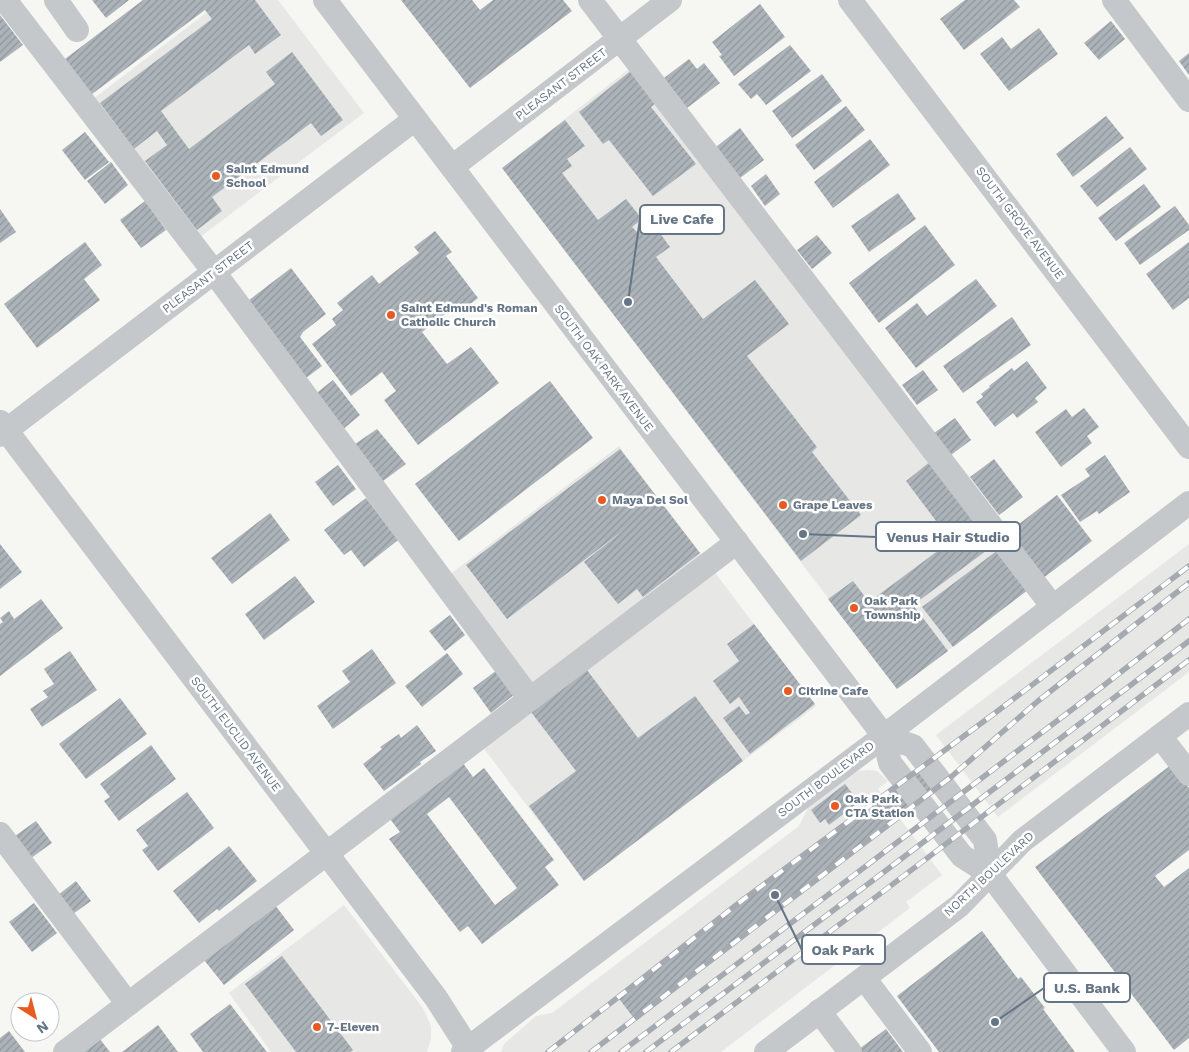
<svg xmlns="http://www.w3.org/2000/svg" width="1189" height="1052" font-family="'Work Sans',sans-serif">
	<defs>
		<pattern id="building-hatch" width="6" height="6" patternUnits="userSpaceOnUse" patternTransform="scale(1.25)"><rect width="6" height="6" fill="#acb3b9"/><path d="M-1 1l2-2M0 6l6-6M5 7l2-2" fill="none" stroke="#90969c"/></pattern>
	</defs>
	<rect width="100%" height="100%" fill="#f6f7f3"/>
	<g fill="#e7e8e6">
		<polygon points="223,0 278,0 364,113 199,238 93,99"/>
		<polygon points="633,66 1028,590 897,689 502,168"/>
		<polygon points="619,446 816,706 584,881 479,742 540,695 449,575"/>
		<polygon points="1189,544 1189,672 998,817 936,735"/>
		<polygon points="869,770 877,771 888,781 878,789 942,875 906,902 910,908 721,1052 501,1052 504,1044 536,1016 552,1013 799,826 808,808 857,771"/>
		<polygon points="344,905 423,1008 431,1026 431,1039 427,1052 271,1052 229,993"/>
	</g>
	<g fill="url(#building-hatch)" fill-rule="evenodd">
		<polygon points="92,0 129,0 106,18"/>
		<polygon points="143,0 255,0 281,35 255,54 249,45 161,111 189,149 275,84 266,72 292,52 343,120 321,136 311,123 212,197 222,211 197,230 145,161 167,145 157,131 134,149 100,103 212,19 205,10 92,94 65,59"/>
		<polygon points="401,0 472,0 480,10 493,0 563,0 572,11 470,88"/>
		<polygon points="965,0 1014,0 1020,7 964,50 940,19"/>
		<polygon points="760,4 785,37 734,76 719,56 722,55 712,42"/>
		<polygon points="0,15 23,45 0,62"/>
		<polygon points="1111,21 1125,39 1099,60 1084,43"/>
		<polygon points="1039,28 1058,54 1009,91 980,54 1002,37 1011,49"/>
		<polygon points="790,45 811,71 766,105 757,94 751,99 738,84"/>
		<polygon points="1189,53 1189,75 1179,61"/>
		<polygon points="689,59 697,69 704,63 720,83 687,108 664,78"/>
		<polygon points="632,70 657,102 651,107 696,164 653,196 609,140 603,144 579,112"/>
		<polygon points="822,74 842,101 792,138 772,111"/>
		<polygon points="846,106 865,130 814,170 795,145"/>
		<polygon points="1106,116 1124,138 1073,177 1056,154"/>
		<polygon points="565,120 585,146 567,159 572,166 562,173 598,220 626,199 642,219 632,227 637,232 651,221 670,247 656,257 703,319 755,280 789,324 747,356 817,447 812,452 861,515 801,561 502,168"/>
		<polygon points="740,128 764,160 740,178 716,147"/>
		<polygon points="85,132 109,162 85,180 62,150"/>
		<polygon points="870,139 890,165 833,208 814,182"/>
		<polygon points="1130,147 1147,169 1097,207 1080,186"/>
		<polygon points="111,162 128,185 105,204 87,181"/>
		<polygon points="766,174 780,194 765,206 751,186"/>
		<polygon points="1144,184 1161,207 1116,241 1098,218"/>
		<polygon points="898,193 916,219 869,252 851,226"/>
		<polygon points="145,201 166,230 141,248 120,220"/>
		<polygon points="1175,206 1189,225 1189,230 1140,265 1124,243"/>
		<polygon points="0,209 16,232 0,243"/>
		<polygon points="925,225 955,265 879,323 849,283"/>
		<polygon points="435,231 452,252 446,256 478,298 464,309 459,303 422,332 447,364 471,347 499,383 418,445 384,400 396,391 382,372 351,396 312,344 336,325 332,319 343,310 337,303 372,275 379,284 419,253 414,247"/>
		<polygon points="817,235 832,253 812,269 797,250"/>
		<polygon points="85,242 102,265 84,279 100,300 37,348 4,304"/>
		<polygon points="1189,242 1189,298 1173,310 1146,274"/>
		<polygon points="291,268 326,314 303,332 300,337 322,366 302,381 244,304"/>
		<polygon points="976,279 997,306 916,368 885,328 917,303 927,316"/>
		<polygon points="1012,317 1031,345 963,393 943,366"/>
		<polygon points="1027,361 1047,388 1035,398 1038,402 1017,418 1013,413 995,427 976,402 983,397 981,394 990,387 989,386 1012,368 1014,371"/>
		<polygon points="923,370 938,390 917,405 902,385"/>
		<polygon points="333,380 360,415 341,431 314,395"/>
		<polygon points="550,381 593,438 459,541 415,484"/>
		<polygon points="1084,408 1099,427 1087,436 1092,443 1061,467 1035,432 1066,409 1072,417"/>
		<polygon points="955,418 971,440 951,455 934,433"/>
		<polygon points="377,429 406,464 383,481 355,444"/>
		<polygon points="620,449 700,553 643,597 637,589 618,604 584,562 625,529 507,619 466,565"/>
		<polygon points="1105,455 1130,492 1099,514 1097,511 1080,522 1061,495 1090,476 1085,469"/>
		<polygon points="994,459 1023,497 999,515 970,477"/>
		<polygon points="931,461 994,545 913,605 948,651 897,689 828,599 853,581 869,602 951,541 906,481"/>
		<polygon points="338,465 356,489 333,506 315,482"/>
		<polygon points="1057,495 1092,541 1042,579 1007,533"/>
		<polygon points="366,498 398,540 364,567 351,550 344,555 324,530"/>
		<polygon points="270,513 290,540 232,584 211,558"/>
		<polygon points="0,544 22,572 0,589"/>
		<polygon points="998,550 1028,590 953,647 922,607"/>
		<polygon points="295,576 315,602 264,640 245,614"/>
		<polygon points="41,599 63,628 0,676 0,624 3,622 0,618 9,611 14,619"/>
		<polygon points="450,615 465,635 445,651 429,631"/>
		<polygon points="754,624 815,704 750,754 723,718 739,706 746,715 750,713 739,697 730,704 713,681 739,661 727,644"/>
		<polygon points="372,649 396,683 333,729 317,706 350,682 342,671"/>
		<polygon points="70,651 97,690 42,727 30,709 48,697 43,691 54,684 44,669"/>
		<polygon points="447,653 463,674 422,707 405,686"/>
		<polygon points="584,666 638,738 695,696 743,761 584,881 529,806 576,771 528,708"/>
		<polygon points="497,670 515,694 491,713 473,688"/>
		<polygon points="120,698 147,734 86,779 59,744"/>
		<polygon points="417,725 436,751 420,762 421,764 384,791 363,764 382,749 380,747 399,734 401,738"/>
		<polygon points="151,745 176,779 119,821 104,801 110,797 100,784"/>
		<path d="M 460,759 L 473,777 L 484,768 L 554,860 L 545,867 L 559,885 L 482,944 L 468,926 L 460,932 L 389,839 L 400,832 L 387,815 ZM 449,797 L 517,888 L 495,905 L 427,814 Z"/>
		<polygon points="1171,765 1189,788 1189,850 1155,876 1164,887 1189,868 1189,1038 1174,1050 1035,867"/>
		<polygon points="921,766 937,789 636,1021 617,996 743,897"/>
		<polygon points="845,784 859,802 829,825 825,819 820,823 811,810"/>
		<polygon points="187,792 214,828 158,871 142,850 148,846 136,830"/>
		<polygon points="36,821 52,843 31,858 15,836"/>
		<polygon points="229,846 257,881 219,911 217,909 199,923 173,891"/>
		<polygon points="76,881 91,901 73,914 58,895"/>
		<polygon points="34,903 57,933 32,952 9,922"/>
		<polygon points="275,905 294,930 224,985 204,960"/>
		<polygon points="982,931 1018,979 1021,977 1045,1008 1043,1009 1075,1052 939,1052 897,996"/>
		<polygon points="282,956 353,1050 350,1052 296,1052 245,984"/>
		<polygon points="230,1004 267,1052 203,1052 190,1034"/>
		<polygon points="158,1025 178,1052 122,1052"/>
		<polygon points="886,1029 903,1052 855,1052"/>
		<polygon points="9,1031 25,1052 0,1052 0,1038"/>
		<polygon points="99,1038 110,1052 81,1052"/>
	</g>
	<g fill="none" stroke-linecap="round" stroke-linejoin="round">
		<g stroke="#c4c8cb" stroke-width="24">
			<polyline points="5,0 214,272 530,699"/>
			<polyline points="56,0 77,30"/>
			<polyline points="325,0 884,736 890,763 962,856 990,874 1124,1052"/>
			<polyline points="590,0 1053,607"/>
			<polyline points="850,0 1189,447"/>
			<polyline points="1114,0 1189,100"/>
			<polyline points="452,167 670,0"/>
			<polyline points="0,422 436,998 468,1048 472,1052"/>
			<polyline points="0,435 415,119"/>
			<polyline points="884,736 913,746 985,840 990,874"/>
			<polyline points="1160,736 1189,774"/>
			<polyline points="0,834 128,1004"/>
			<polyline points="864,978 920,1052"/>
			<polyline points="819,1011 850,1052"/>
			<polyline points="65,1052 737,542"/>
			<polyline points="463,1052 884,736 1189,503"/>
			<polyline points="766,1052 959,906 1022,841 1189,714"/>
		</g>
		<defs>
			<g id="rail">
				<polyline points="548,1052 744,899 995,713 1189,566"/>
				<polyline points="591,1052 951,777 1038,701 1136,624 1189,583"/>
				<polyline points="621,1052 1103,686 1189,619"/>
				<polyline points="646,1052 1189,641"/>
				<polyline points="671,1052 1189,660"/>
			</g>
		</defs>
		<use href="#rail" stroke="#a4aab0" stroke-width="5.5"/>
		<use href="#rail" stroke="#fff" stroke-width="4" stroke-dasharray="11" stroke-linecap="butt"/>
	</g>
	<g fill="#e75b23" stroke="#fff" stroke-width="2">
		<circle cx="216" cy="176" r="5"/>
		<circle cx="391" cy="315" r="5"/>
		<circle cx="602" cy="500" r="5"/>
		<circle cx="783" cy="505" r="5"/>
		<circle cx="854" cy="608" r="5"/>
		<circle cx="788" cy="691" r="5"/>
		<circle cx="835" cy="806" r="5"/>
		<circle cx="317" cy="1027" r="5"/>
	</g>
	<g text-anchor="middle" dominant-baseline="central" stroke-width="5" stroke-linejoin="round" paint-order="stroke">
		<g font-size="12" fill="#657585" stroke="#fff">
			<text transform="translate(561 84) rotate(-37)">PLEASANT STREET</text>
			<text transform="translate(1020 223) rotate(53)">SOUTH GROVE AVENUE</text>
			<text transform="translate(208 277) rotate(-37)">PLEASANT STREET</text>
			<text transform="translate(604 368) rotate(53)">SOUTH OAK PARK AVENUE</text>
			<text transform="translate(236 734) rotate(53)">SOUTH EUCLID AVENUE</text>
			<text transform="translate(826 779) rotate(-37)">SOUTH BOULEVARD</text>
			<text transform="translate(989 874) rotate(-43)">NORTH BOULEVARD</text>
		</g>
		<g font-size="12" font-weight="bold" fill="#657585" stroke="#fff" text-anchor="start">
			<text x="226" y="169">Saint Edmund<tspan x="226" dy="14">School</tspan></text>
			<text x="401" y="308">Saint Edmund's Roman<tspan x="401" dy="14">Catholic Church</tspan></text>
			<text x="612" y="500">Maya Del Sol</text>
			<text x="793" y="505">Grape Leaves</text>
			<text x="864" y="601">Oak Park<tspan x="864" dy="14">Township</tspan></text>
			<text x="798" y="691">Citrine Cafe</text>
			<text x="845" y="799">Oak Park<tspan x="845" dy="14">CTA Station</tspan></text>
			<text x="327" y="1027">7-Eleven</text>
		</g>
	</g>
	<path fill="none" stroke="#657585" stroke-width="2" d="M628 302L640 219M803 534L876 537M775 895L802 950M995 1022L1044 988"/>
	<g fill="#657585" stroke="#fff" stroke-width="2">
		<circle cx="628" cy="302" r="5"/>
		<circle cx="803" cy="534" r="5"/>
		<circle cx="775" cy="895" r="5"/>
		<circle cx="995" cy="1022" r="5"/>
	</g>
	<g fill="#fff" stroke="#657585" stroke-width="2">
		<rect x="640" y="205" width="84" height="29" rx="5"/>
		<rect x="876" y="522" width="144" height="29" rx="5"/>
		<rect x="802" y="935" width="83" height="29" rx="5"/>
		<rect x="1044" y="973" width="86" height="29" rx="5"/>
	</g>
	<g font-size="14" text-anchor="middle" font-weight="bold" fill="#657585">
		<text x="682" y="224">Live Cafe</text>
		<text x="948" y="542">Venus Hair Studio</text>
		<text x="843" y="955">Oak Park</text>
		<text x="1087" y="993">U.S. Bank</text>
	</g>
	<g transform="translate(35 1017) rotate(144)"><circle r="24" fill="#ffffff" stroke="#c1c8ce"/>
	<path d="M0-4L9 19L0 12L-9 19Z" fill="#e75b23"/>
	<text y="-8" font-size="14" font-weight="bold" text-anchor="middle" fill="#657585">N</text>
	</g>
</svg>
